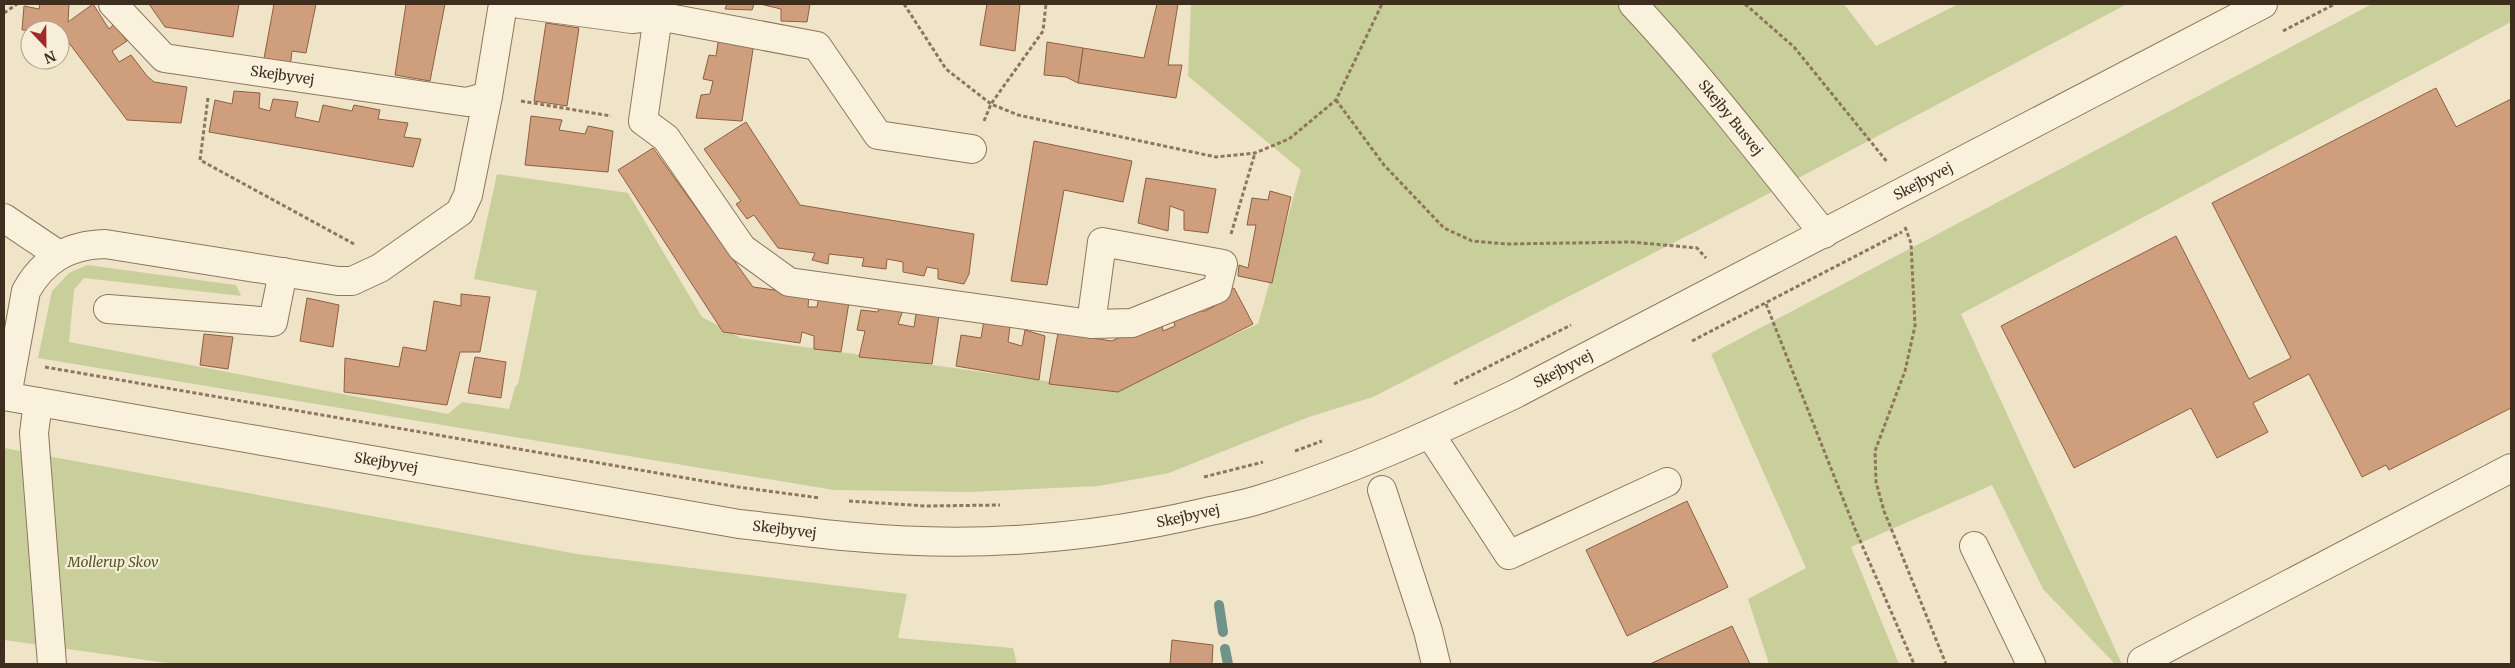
<svg xmlns="http://www.w3.org/2000/svg" width="2515" height="668" font-family="Merriweather,serif">
	<rect width="100%" height="100%" fill="#f0e4c8"/>
	<g fill="#c9cf9b">
		<polygon points="1191,4 1844,4 1876,46 1958,4 2127,4 1749,204 1373,397 1309,417 1169,473 1099,486 970,492 834,490 38,358 52,291 69,273 87,265 236,285 241,296 84,278 74,290 69,342 448,414 462,402 509,409 515,387 518,384 537,291 474,279 497,174 628,193 702,317 741,338 1110,390 1258,324 1301,170 1188,76"/>
		<polygon points="2372,4 2511,4 2511,22 1961,314 2122,664 2115,664 2043,589 1992,485 1851,547 1899,664 1769,664 1748,599 1806,568 1711,354"/>
		<polygon points="4,448 577,554 907,594 898,638 1013,648 1017,664 174,664 4,640"/>
	</g>
	<g fill="none" stroke-linecap="round" stroke-linejoin="round">
		<g stroke="#6f938a" stroke-width="10">
			<polyline points="1219,605 1223,632"/>
			<polyline points="1225,649 1228,664"/>
		</g>
	</g>
	<g fill="#cf9f7d" stroke="#8d5f41">
		<polygon points="40,4 69,4 68,22 93,4 109,29 114,24 127,41 112,51 119,62 131,55 147,76 154,82 187,87 181,123 127,120 66,39 60,38 60,30 22,30 24,6 39,9"/>
		<polygon points="149,4 239,4 233,37 165,27"/>
		<polygon points="274,4 316,4 306,53 292,51 290,68 263,64"/>
		<polygon points="406,4 445,4 430,81 395,75"/>
		<polygon points="727,4 754,4 752,10 725,9"/>
		<polygon points="760,4 810,4 807,22 781,21 781,9"/>
		<polygon points="987,4 1020,4 1015,51 980,45"/>
		<polygon points="1157,4 1178,4 1168,65 1182,65 1176,98 1078,83 1083,48 1144,58"/>
		<polygon points="546,23 579,28 567,106 534,101"/>
		<polygon points="719,36 754,43 742,121 696,118 701,95 710,94 713,81 703,79 709,55 716,56"/>
		<polygon points="1047,42 1083,48 1078,83 1066,77 1044,75"/>
		<polygon points="2436,88 2456,127 2511,99 2511,408 2389,470 2386,465 2362,477 2309,374 2253,403 2268,432 2217,458 2191,408 2074,468 2001,326 2176,236 2249,379 2291,358 2212,203"/>
		<polygon points="234,91 260,93 259,108 270,111 273,99 298,102 295,117 319,122 323,105 352,111 354,105 380,110 378,119 408,123 404,137 421,139 413,167 209,132 215,100 232,104"/>
		<polygon points="531,116 562,120 559,130 585,134 588,126 613,131 608,172 525,165"/>
		<polygon points="746,122 800,205 974,234 969,274 964,284 938,279 938,269 927,267 924,276 903,272 903,262 887,259 886,269 862,266 864,258 829,254 828,264 812,260 815,253 778,248 754,215 747,219 736,204 741,201 704,149"/>
		<polygon points="1034,141 1132,161 1123,202 1064,190 1047,285 1011,281"/>
		<polygon points="653,148 753,287 809,295 808,307 817,307 819,296 849,302 841,352 814,349 814,336 802,332 800,343 723,332 618,170"/>
		<polygon points="1146,178 1216,189 1208,233 1184,230 1184,211 1170,206 1168,231 1138,223"/>
		<polygon points="1270,191 1291,197 1272,283 1238,276 1239,265 1248,268 1256,225 1247,225 1252,198 1268,200"/>
		<polygon points="1234,288 1253,324 1118,392 1049,384 1058,333 1112,341 1161,317 1163,331 1175,326 1171,313 1197,301 1203,312 1215,306 1213,296"/>
		<polygon points="461,294 490,297 480,352 460,352 447,405 344,392 345,358 399,367 403,347 426,351 434,301 461,306"/>
		<polygon points="307,298 339,305 333,347 300,341"/>
		<polygon points="880,304 903,310 898,324 914,327 916,314 939,315 932,364 859,357 865,331 857,330 861,310 878,312"/>
		<polygon points="984,320 1010,327 1008,342 1022,346 1025,330 1045,336 1039,380 956,366 961,335 981,338"/>
		<polygon points="204,334 233,337 228,369 200,365"/>
		<polygon points="475,357 506,362 501,398 468,393"/>
		<polygon points="1687,501 1728,587 1627,636 1586,550"/>
		<polygon points="1732,626 1750,664 1650,664"/>
		<polygon points="1172,640 1213,645 1212,664 1170,664"/>
	</g>
	<g fill="none" stroke-linecap="round" stroke-linejoin="round">
		<defs>
			<g id="minor">
				<path id="s1" d="M 113,4 L 164,58 L 467,102 L 488,96"/>
				<polyline points="520,4 632,19 658,16"/>
				<path id="s2" d="M 1633,4 C 1701,77 1762,156 1824,234"/>
				<polyline points="972,149 878,135 817,46 658,16 643,121 666,138 742,248 789,282 1091,324 1132,323 1217,289 1223,264 1102,242 1091,324"/>
				<polyline points="4,218 59,255"/>
				<polyline points="108,309 273,322 283,272"/>
				<path id="s3" d="M 4,396 L 739,524 C 778,528 816,534 855,537 C 972,548 1092,539 1206,512 C 1224,508 1243,505 1261,499 C 1348,472 1431,434 1513,395 L 2263,4"/>
				<path d="M 7,396 L 26,291 C 44,259 69,245 105,244 L 338,281 L 352,281 L 380,268 L 460,212 L 468,195 L 488,96 L 503,4"/>
				<polyline points="38,402 34,433 52,664"/>
				<polyline points="1430,434 1509,555 1667,482"/>
				<polyline points="1382,490 1428,631 1436,664"/>
				<polyline points="1974,546 2031,664"/>
				<polyline points="2142,661 2511,468"/>
			</g>
		</defs>
		<use href="#minor" stroke="#8d765c" stroke-width="30"/>
		<g stroke="#8d765c" stroke-width="3" stroke-dasharray="4 2.5" stroke-linecap="butt">
			<polyline points="904,4 946,69 991,104 1018,115 1216,157 1255,153 1289,139 1336,100 1382,4"/>
			<polyline points="1745,4 1794,47 1888,163"/>
			<polyline points="4,13 17,4"/>
			<polyline points="2283,31 2335,4"/>
			<polyline points="208,98 200,160 354,244"/>
			<polyline points="1336,100 1384,165 1444,228 1472,241 1507,244 1631,242 1697,248 1706,258"/>
			<polyline points="521,101 611,116"/>
			<polyline points="984,121 991,104 1043,31 1046,4"/>
			<polyline points="1905,227 1911,243 1915,326 1905,371 1875,451 1876,482 1884,511 1946,664"/>
			<polyline points="1231,234 1255,153"/>
			<polyline points="1766,304 1855,529 1914,664"/>
			<polyline points="1692,341 1902,232"/>
			<polyline points="45,367 738,487 820,498"/>
			<polyline points="1454,384 1571,325"/>
			<polyline points="1295,451 1322,441"/>
			<polyline points="1204,477 1263,462"/>
			<polyline points="849,501 926,506 1000,505"/>
		</g>
		<use href="#minor" stroke="#faf1dc" stroke-width="28"/>
	</g>
	<g text-anchor="middle" dominant-baseline="central" stroke-width="4.5" stroke-linejoin="round" paint-order="stroke">
		<g font-size="14" fill="#3d2e20" stroke="#f7eed8">
			<text stroke="none"><textPath href="#s1" startOffset="194">Skejbyvej</textPath></text>
			<text stroke="none"><textPath href="#s2" startOffset="150">Skejby Busvej</textPath></text>
			<text stroke="none"><textPath href="#s3" startOffset="2008">Skejbyvej</textPath></text>
			<text stroke="none"><textPath href="#s3" startOffset="1602">Skejbyvej</textPath></text>
			<text stroke="none"><textPath href="#s3" startOffset="388">Skejbyvej</textPath></text>
			<text stroke="none"><textPath href="#s3" startOffset="1198">Skejbyvej</textPath></text>
			<text stroke="none"><textPath href="#s3" startOffset="792">Skejbyvej</textPath></text>
		</g>
		<g font-size="14" font-style="italic" fill="#4d5a26" stroke="#f7eed8">
			<text x="113" y="562">Mollerup Skov</text>
		</g>
	</g>
	<rect width="2515" height="668" fill="none" stroke="#3d2e20" stroke-width="10"/>
	<g transform="translate(45 45) rotate(158)"><circle r="24" fill="#f7eed8" stroke="#ada18e"/>
	<path d="M0-4L9 19L0 12L-9 19Z" fill="#9e2a2b"/>
	<text y="-8" font-size="14" font-weight="bold" text-anchor="middle" fill="#3d2e20">N</text>
	</g>
</svg>
